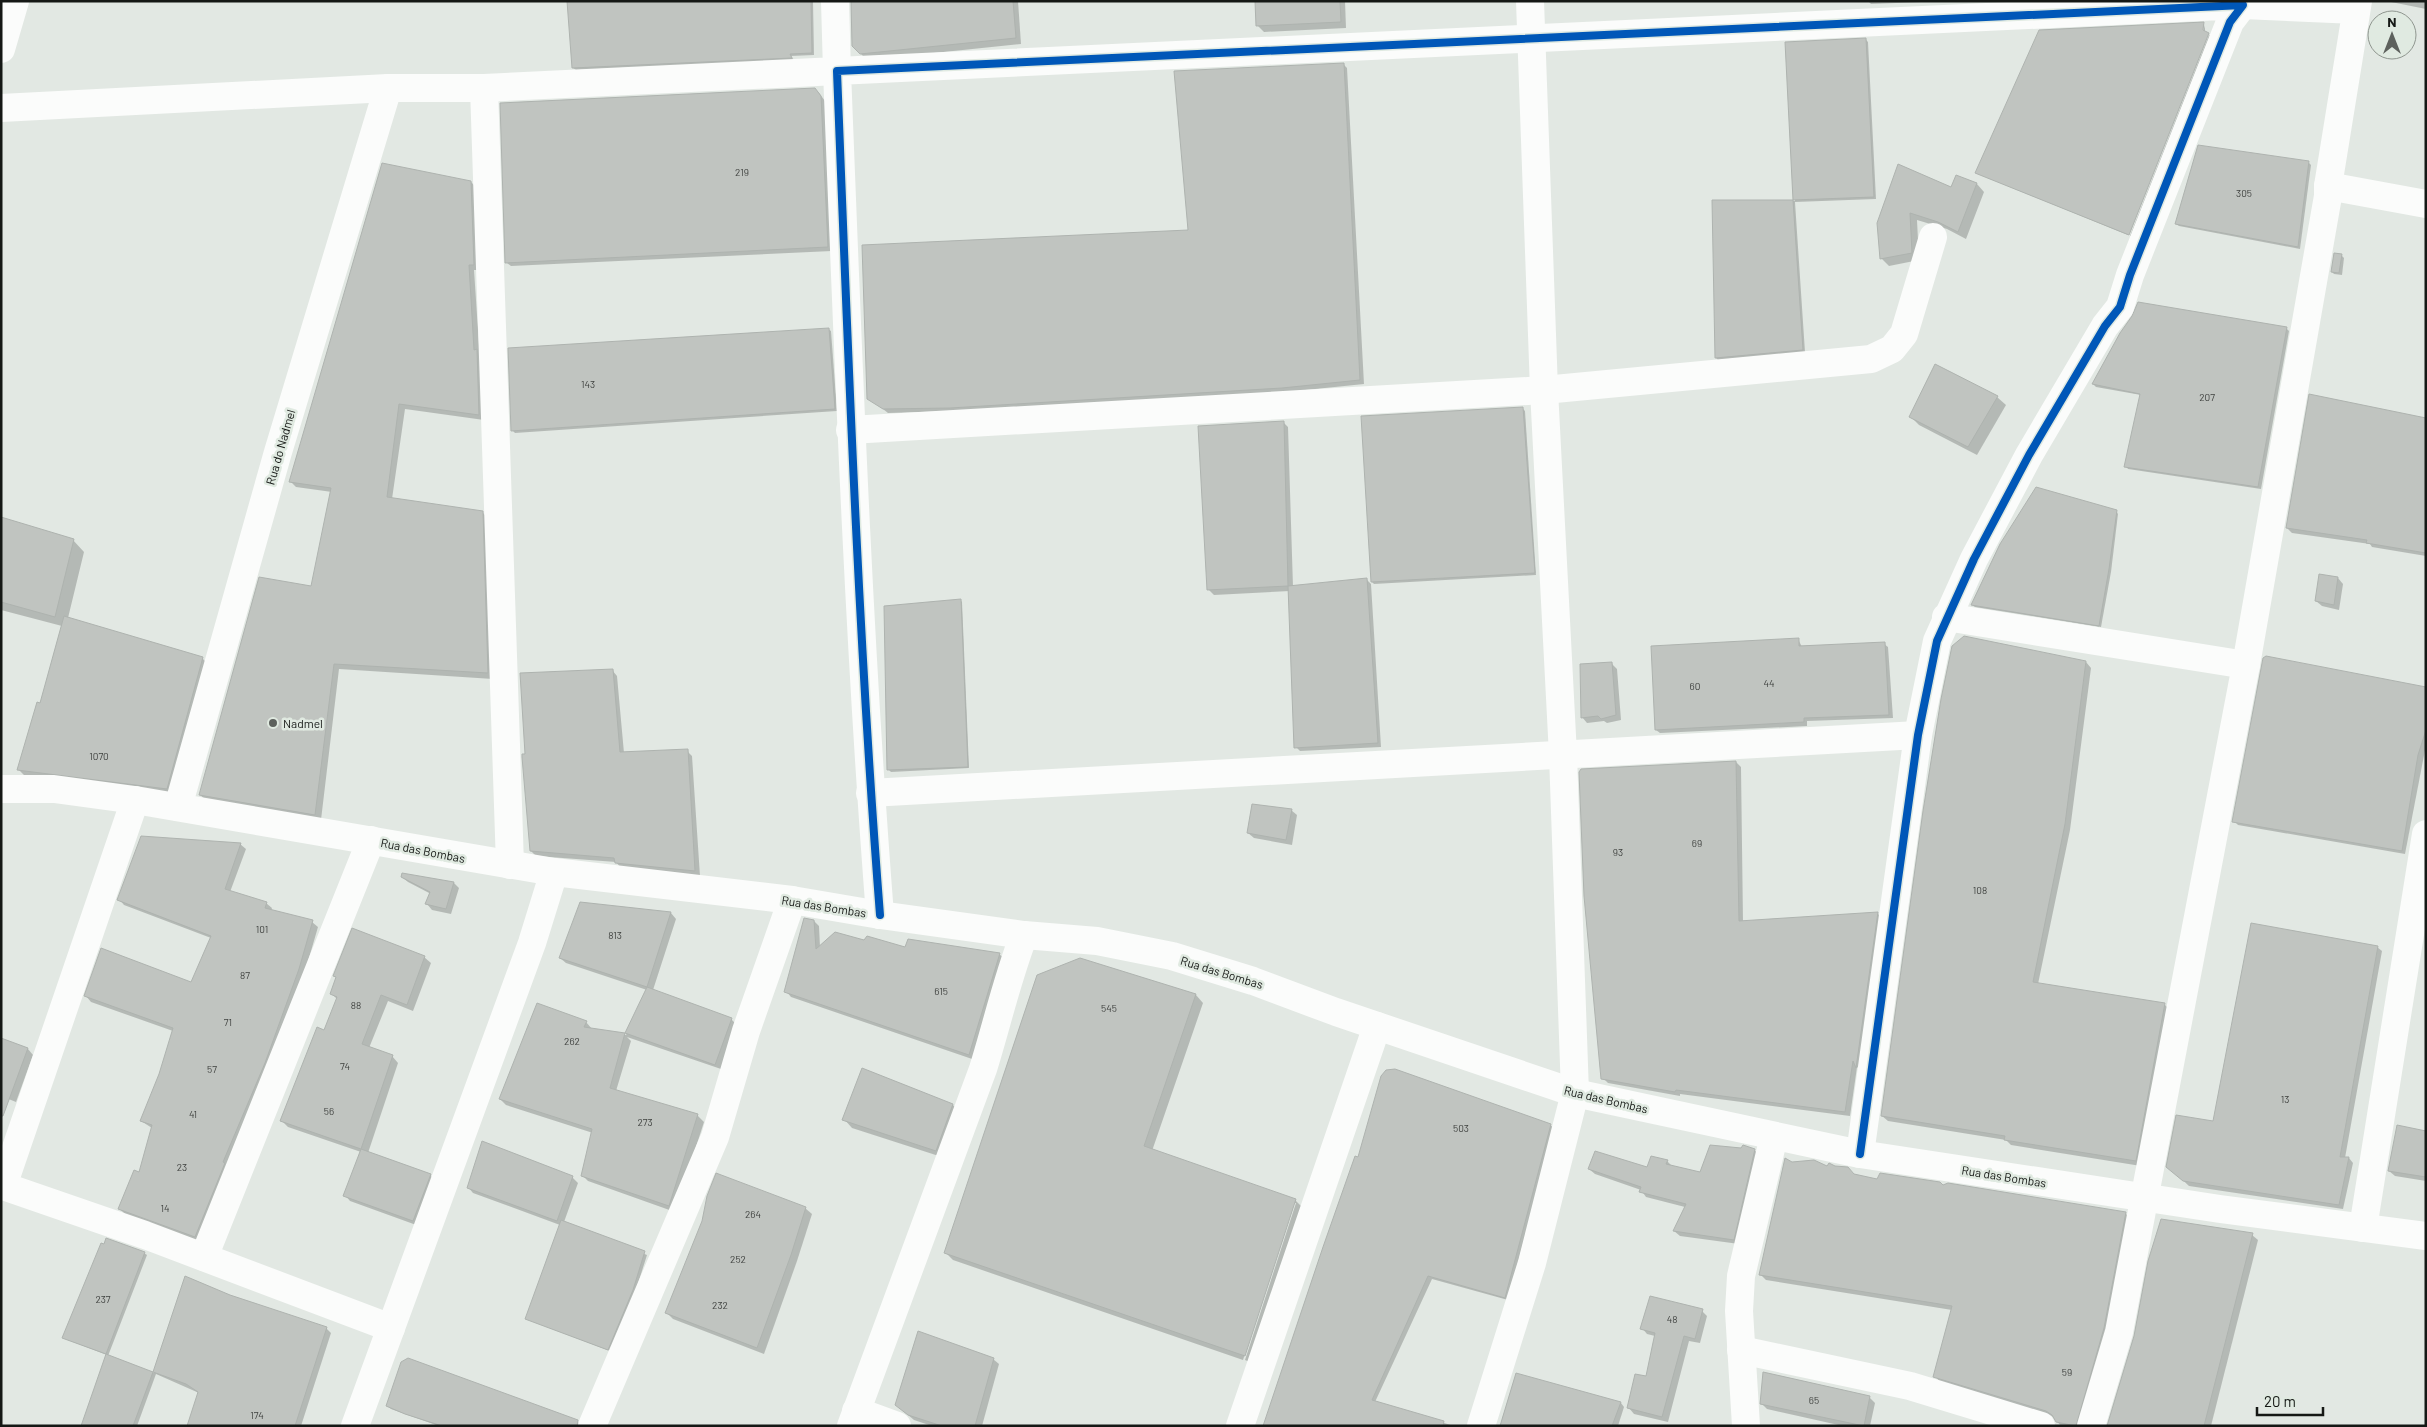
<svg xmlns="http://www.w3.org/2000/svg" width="2427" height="1427" font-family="Barlow,sans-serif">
	<rect width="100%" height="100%" fill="#e2e8e3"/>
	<g fill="#0003">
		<polygon points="569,1 813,1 814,55 791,56 794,60 576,70 573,68"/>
		<polygon points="852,1 1018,1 1021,44 867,60 853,46"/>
		<polygon points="1257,1 1345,1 1346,28 1264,32 1258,26"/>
		<polygon points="1868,1 1947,1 1871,4"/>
		<polygon points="2426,1 2426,9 2386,1"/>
		<polygon points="2204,24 2202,36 2205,25 2205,32 2207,34 2128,235 1976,173 2040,31"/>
		<polygon points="2209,35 2211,36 2131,236 2130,236"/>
		<polygon points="1866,40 1868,42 1876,199 1795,202 1805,352 1718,360 1716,358 1713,201 1795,201 1786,43"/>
		<polygon points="1343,64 1347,68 1364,384 1286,392 954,411 888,413 869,398 1189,231"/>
		<polygon points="819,93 825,101 832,251 511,266 507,263"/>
		<polygon points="2309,163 2311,165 2300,249 2179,226 2176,224"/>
		<polygon points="1899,166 1951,189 1956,176 1977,184 1984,192 1966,239 1947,229 1917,220 1919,260 1889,266 1881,258"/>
		<polygon points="471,182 477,188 479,270 474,270 484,420 405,409 392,499 482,512 488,518 493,679 339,669 321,820 206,800 200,795 312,587 332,492 296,487 291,482"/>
		<polygon points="2341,255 2344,258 2342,275 2334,274 2332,272"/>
		<polygon points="2286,328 2289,331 2261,489 2128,469 2126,466 2141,395 2096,387 2093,384 2121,333"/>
		<polygon points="828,329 831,331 837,411 515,433 512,430"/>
		<polygon points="1997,397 2006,405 1977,455 1919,425 1910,416"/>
		<polygon points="1523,409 1525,411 1536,575 1374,584 1372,582"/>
		<polygon points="2426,420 2426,556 2372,547 2370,544 2292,533 2287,528"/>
		<polygon points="1283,422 1288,427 1293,587 1367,580 1371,584 1381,747 1300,751 1296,747 1290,591 1214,595 1208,589"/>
		<polygon points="2116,511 2118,514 2111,572 2101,627 1975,607 1972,605"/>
		<polygon points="1,518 73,540 84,552 68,618 202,658 211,667 175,798 27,778 18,769 41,704 62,626 1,610"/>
		<polygon points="2338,578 2343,584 2339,610 2322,606 2316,601"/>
		<polygon points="960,600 962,602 969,768 891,772 888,769"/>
		<polygon points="1798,639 1802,647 1884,644 1888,647 1893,718 1807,721 1807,726 1660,733 1656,730"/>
		<polygon points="2267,657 2426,688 2426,745 2405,854 2238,825 2234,821"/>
		<polygon points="2086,662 2091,668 2070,830 2038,984 2165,1005 2170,1010 2141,1166 2011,1145 2006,1140 1888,1121 1882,1116"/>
		<polygon points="1611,663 1617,669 1621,720 1607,723 1604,721 1587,723 1582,717"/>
		<polygon points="612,670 617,676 624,753 687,751 692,756 700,876 621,868 616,862 536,856 531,851 527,755"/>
		<polygon points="1736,762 1741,767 1743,922 1877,913 1882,918 1861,1071 1857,1067 1850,1116 1680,1094 1680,1096 1608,1083 1603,1078"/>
		<polygon points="1291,810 1297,815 1292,845 1254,838 1248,833"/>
		<polygon points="240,844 246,849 230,892 266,903 272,908 271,911 312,922 318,927 304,975 201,1242 125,1214 120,1209 140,1174 152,1128 141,1121 160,1075 173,1031 91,1002 86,996 192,984 211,938 124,905 119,899"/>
		<polygon points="402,877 454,883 459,888 451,914 432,910 427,904 431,894 408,882"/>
		<polygon points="581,903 671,913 676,919 653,990 731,1019 737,1025 721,1069 627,1037 631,1041 616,1091 698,1116 704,1122 675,1212 588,1181 582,1175 593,1133 506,1105 500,1099 586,1022 592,1029 626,1035 647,990 566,963 560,958"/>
		<polygon points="814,921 819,926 820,947 865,942 906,949 999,954 1005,959 975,1060 791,997 786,991"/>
		<polygon points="2377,947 2382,951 2345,1158 2349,1158 2353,1163 2343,1209 2189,1186 2173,1171 2214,1122"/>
		<polygon points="424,957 431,963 413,1011 388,1001 369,1048 392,1056 398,1063 368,1153 430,1175 435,1181 419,1226 350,1201 345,1195 361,1152 288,1127 282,1121 325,1031 338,1000 331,993 337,978 335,976"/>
		<polygon points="1080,959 1196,995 1203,1003 1152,1151 1295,1200 1303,1208 1252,1363 1245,1360 1296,1203 1294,1203 1243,1360 953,1260 946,1253"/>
		<polygon points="1,1040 28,1049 33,1055 16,1102 1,1096"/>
		<polygon points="863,1070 953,1105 961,1114 945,1158 852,1128 844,1119"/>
		<polygon points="1550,1125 1554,1128 1508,1300 1432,1279 1375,1402 1454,1426 1264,1426 1356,1158"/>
		<polygon points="2426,1132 2426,1181 2395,1176 2389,1171"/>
		<polygon points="1754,1150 1760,1155 1739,1244 1680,1236 1674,1231 1685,1207 1646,1197 1641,1190 1595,1174 1589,1169 1648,1168 1667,1161 1672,1166 1701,1173"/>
		<polygon points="1792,1164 1827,1167 1877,1181 1943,1186 2125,1213 2131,1219 2109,1334 2082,1426 2061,1426 2052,1416 1940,1382 1935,1376 1952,1310 1766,1280 1760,1274"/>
		<polygon points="572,1177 578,1183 564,1222 647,1255 635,1293 610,1351 527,1319 560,1225 473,1193 468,1187"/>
		<polygon points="805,1208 812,1214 797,1261 764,1354 673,1319 666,1312 703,1222"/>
		<polygon points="2252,1235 2258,1240 2211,1426 2107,1426"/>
		<polygon points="144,1253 147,1255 108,1356 154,1373 186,1278 230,1296 326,1328 331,1333 301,1426 189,1426 199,1393 156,1374 137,1426 82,1426 107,1355 63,1338"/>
		<polygon points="1702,1311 1707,1316 1700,1343 1689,1341 1668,1422 1634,1414 1629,1408 1647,1377 1655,1336 1647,1334 1642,1328"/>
		<polygon points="993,1359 999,1364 982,1426 932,1426 914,1420 902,1410"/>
		<polygon points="1516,1374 1621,1403 1624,1407 1618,1426 1500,1426"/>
		<polygon points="1869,1397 1875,1403 1870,1426 1843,1426 1767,1409 1762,1404"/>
		<polygon points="388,1406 577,1421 581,1425 439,1426 391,1409"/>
	</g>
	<g fill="#c0c4c0" stroke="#aeb3af">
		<polygon points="567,1 811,1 812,53 790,54 792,58 572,68"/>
		<polygon points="851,1 1013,1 1016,38 860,54 852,46"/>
		<polygon points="1255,1 1340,1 1341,22 1256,26"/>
		<polygon points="2204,22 2203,30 2209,33 2129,235 1975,173 2039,30"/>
		<polygon points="1866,38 1874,197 1793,200 1785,42"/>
		<polygon points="1344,63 1360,380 1282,388 950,408 883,409 867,399 862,245 1188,230 1174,71"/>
		<polygon points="815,88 821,96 828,247 505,263 500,103"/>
		<polygon points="2198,145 2309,161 2298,247 2175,224"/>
		<polygon points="382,163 471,181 474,265 469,265 474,350 477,349 479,415 399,404 387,497 483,511 488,673 334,664 315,815 199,795 259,577 311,586 331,488 289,482"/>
		<polygon points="1898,164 1951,187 1956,175 1977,183 1958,232 1938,222 1910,213 1912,253 1880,259 1877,223"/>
		<polygon points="1712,200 1793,200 1803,350 1715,358"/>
		<polygon points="2334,253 2342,254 2339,273 2331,272"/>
		<polygon points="2138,302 2287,327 2258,487 2124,467 2140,394 2092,384 2120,333 2132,316"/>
		<polygon points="829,328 835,409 511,431 508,348"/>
		<polygon points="1935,364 1998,396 1968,447 1909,417"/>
		<polygon points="2309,394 2426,418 2426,553 2366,543 2367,540 2286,528"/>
		<polygon points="1523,407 1535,573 1371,582 1361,416"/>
		<polygon points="1284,421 1288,586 1207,590 1198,426"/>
		<polygon points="2036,487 2117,510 2109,569 2099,626 1971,605 2000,544"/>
		<polygon points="1,517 74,539 55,617 1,602"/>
		<polygon points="2319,574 2338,577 2334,605 2315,601"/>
		<polygon points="1367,578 1378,743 1294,748 1288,586"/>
		<polygon points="961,599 968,767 887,770 884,606"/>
		<polygon points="64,616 203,657 167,789 17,770 37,702 40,703"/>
		<polygon points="1964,636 2086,661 2065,824 2033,982 2165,1003 2136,1161 2004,1140 2005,1136 1881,1116 1923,811 1941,699 1952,646"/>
		<polygon points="1799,638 1799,646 1885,642 1889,715 1804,718 1804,722 1655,730 1651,646"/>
		<polygon points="2266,656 2426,687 2426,730 2418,755 2402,851 2232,822 2263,658"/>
		<polygon points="1612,662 1616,715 1601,719 1598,716 1581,718 1580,664"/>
		<polygon points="613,669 620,752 688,749 695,871 615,863 614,858 530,851 522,757 522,754 525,754 520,673"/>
		<polygon points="1736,761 1739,921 1878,912 1856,1068 1853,1061 1845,1112 1676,1090 1675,1092 1601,1079 1584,896 1579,772 1581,769"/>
		<polygon points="1252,804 1292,809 1286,840 1247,833"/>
		<polygon points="141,836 241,843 225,889 267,902 265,908 313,920 299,969 265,1063 223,1162 225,1163 195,1237 118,1209 134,1170 139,1172 152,1125 140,1121 159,1074 173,1028 84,996 101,948 191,982 211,936 117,900"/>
		<polygon points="402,873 454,882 446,909 425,904 430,892 401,877"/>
		<polygon points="580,902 671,912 647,987 559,958"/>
		<polygon points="804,918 814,920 816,949 835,932 864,940 867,936 905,947 908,939 1000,953 969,1055 784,992"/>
		<polygon points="2251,923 2378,946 2340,1157 2349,1157 2339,1205 2183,1181 2166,1167 2176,1115 2213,1121"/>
		<polygon points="352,928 425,956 407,1005 381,995 362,1044 393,1055 361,1149 280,1121 317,1027 324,1030 337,997 330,994 336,977 333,976"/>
		<polygon points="1080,958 1196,994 1144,1146 1296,1199 1245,1356 944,1253 1037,975"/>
		<polygon points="647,987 732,1018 715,1065 625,1033"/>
		<polygon points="537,1003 587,1021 584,1027 625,1033 610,1088 698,1114 669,1206 581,1176 592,1129 499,1099"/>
		<polygon points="1,1038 28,1048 3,1116 1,1116"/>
		<polygon points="862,1068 953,1104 936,1151 842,1120"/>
		<polygon points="1395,1069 1551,1124 1505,1298 1428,1276 1372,1400 1444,1421 1443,1426 1263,1426 1323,1247 1355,1156 1358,1157 1381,1076 1386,1070"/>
		<polygon points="2397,1125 2426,1131 2426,1177 2388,1171"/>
		<polygon points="482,1141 573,1176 557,1221 467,1188"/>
		<polygon points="1710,1145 1741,1148 1743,1145 1755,1149 1734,1240 1673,1231 1686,1204 1639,1192 1641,1187 1588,1169 1595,1151 1647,1167 1651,1156 1668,1160 1666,1164 1700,1172"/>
		<polygon points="361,1149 431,1174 413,1221 343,1196"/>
		<polygon points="1785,1158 1792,1162 1814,1160 1827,1166 1829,1163 1835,1166 1848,1167 1854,1174 1877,1179 1880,1173 1940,1182 1943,1185 1948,1183 2126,1212 2104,1328 2076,1426 2056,1422 2052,1415 2046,1411 1933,1377 1952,1306 1759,1275"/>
		<polygon points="716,1173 806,1207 791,1255 757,1348 665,1313 702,1221 707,1196"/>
		<polygon points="2161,1219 2253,1233 2204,1426 2107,1426 2134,1336 2148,1261"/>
		<polygon points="561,1220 645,1251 633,1290 608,1350 525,1319"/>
		<polygon points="106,1238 145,1252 106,1354 62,1338 101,1243 104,1244"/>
		<polygon points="185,1276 230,1295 327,1327 295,1426 187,1426 198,1392 186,1384 153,1372"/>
		<polygon points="1650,1296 1703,1309 1695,1339 1684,1336 1662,1417 1627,1408 1635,1374 1646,1376 1655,1333 1640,1329"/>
		<polygon points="918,1331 994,1358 975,1426 942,1426 908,1415 895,1405"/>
		<polygon points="106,1354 153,1372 133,1426 81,1426"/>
		<polygon points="408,1358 578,1420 577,1426 442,1426 405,1414 386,1406 401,1362"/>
		<polygon points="1763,1372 1870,1396 1864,1426 1760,1404"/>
		<polygon points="1516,1373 1621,1402 1612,1426 1500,1426"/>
	</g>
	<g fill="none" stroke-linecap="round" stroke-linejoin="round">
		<g stroke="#fbfcfb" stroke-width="28">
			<polyline points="2243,5 2356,10"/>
			<polyline points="1,49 15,1"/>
			<polyline points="484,88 510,865"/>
			<polyline points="1,108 388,88 484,88 837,71 835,1"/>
			<polyline points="2328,186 2426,204"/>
			<polyline points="850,430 1544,390 1871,359 1892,349 1904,334 1933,237"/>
			<polyline points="1946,617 2246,665"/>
			<polyline points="1,789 54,789 135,800 554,872 792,900 880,915 1024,935 1097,941 1172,956 1253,981 1336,1012 1575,1093 1860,1154 2220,1209 2426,1236"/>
			<polyline points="870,793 1918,735"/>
			<polyline points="135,800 3,1186 145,1235 391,1328"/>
			<polyline points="178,807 278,452 388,88"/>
			<path d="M 880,915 C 858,634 848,352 837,71 L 2243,5 L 2230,22 L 2130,275 L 2120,307 L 2105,326 L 2029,455 L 1974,559 L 1937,641 L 1918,735 L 1860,1154"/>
			<polyline points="2363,1228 2426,834"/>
			<polyline points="204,1257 371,840"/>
			<polyline points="1741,1350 1910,1386 2041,1426"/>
			<polyline points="856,1411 897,1426"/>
			<polyline points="355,1426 532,943 554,872"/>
			<polyline points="592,1426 715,1137 746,1031 792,900"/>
			<path d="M 851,1426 L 983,1069 C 997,1024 1007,979 1024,935"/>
			<polyline points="1240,1426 1377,1026"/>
			<polyline points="1481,1426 1532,1263 1575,1093 1563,755 1544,390 1530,1"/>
			<polyline points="1746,1426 1739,1311 1741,1276 1774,1136"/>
			<polyline points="2091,1426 2119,1332 2128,1284 2246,665 2328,196 2328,186 2358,1"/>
		</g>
		<defs>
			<path id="cycleway" d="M 880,915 C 858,634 848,352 837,71 L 2243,5 L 2230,22 L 2130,275 L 2120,307 L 2105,326 L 2029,455 L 1974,559 L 1937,641 L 1918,735 L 1860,1154"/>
		</defs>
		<use href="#cycleway" stroke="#e0eae1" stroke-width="11"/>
		<use href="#cycleway" stroke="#0057b8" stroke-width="8"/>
	</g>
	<circle fill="#5d615d" stroke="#e0eae1" stroke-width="2" cx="273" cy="723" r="5"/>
	<g text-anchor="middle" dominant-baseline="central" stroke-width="5" stroke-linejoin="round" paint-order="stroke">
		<g font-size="10" fill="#404340">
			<text x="742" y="172">219</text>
			<text x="2244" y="193">305</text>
			<text x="588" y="384">143</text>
			<text x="2207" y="397">207</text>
			<text x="1769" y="683">44</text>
			<text x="1695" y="686">60</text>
			<text x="99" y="756">1070</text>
			<text x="1697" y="843">69</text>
			<text x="1618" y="852">93</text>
			<text x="1980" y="890">108</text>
			<text x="262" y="929">101</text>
			<text x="615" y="935">813</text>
			<text x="245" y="975">87</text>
			<text x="941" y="991">615</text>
			<text x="356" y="1005">88</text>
			<text x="1109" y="1008">545</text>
			<text x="228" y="1022">71</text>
			<text x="572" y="1041">262</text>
			<text x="345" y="1066">74</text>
			<text x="212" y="1069">57</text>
			<text x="2285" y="1099">13</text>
			<text x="329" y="1111">56</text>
			<text x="193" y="1114">41</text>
			<text x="645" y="1122">273</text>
			<text x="1461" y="1128">503</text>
			<text x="182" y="1167">23</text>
			<text x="165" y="1208">14</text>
			<text x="753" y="1214">264</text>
			<text x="738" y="1259">252</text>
			<text x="103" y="1299">237</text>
			<text x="720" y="1305">232</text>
			<text x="1672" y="1319">48</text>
			<text x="2067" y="1372">59</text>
			<text x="1814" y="1400">65</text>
			<text x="257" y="1415">174</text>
		</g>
		<g font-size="12" fill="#151815" stroke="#e0eae1">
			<text transform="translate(280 447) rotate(-74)">Rua do Nadmel</text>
			<text transform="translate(423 850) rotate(11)">Rua das Bombas</text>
			<text transform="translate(824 906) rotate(9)">Rua das Bombas</text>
			<text transform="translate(1222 972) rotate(17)">Rua das Bombas</text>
			<text transform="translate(1606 1099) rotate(13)">Rua das Bombas</text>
			<text transform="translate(2004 1176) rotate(9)">Rua das Bombas</text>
		</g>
		<g font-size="12" fill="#151815" stroke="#e0eae1" text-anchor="start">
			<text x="283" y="723">Nadmel</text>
		</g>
	</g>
	<rect width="2427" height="1427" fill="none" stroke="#151815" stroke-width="5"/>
	<g transform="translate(2392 35)"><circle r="24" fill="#e0eae1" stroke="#8f968f"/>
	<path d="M0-4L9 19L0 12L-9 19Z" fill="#5d615d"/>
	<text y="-8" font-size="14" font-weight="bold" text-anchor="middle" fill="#151815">N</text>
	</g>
	<path d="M2257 1407v8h66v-8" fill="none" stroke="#151815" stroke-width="2.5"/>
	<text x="2264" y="1407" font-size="15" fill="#151815" stroke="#e0eae1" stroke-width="4" paint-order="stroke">20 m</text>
</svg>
